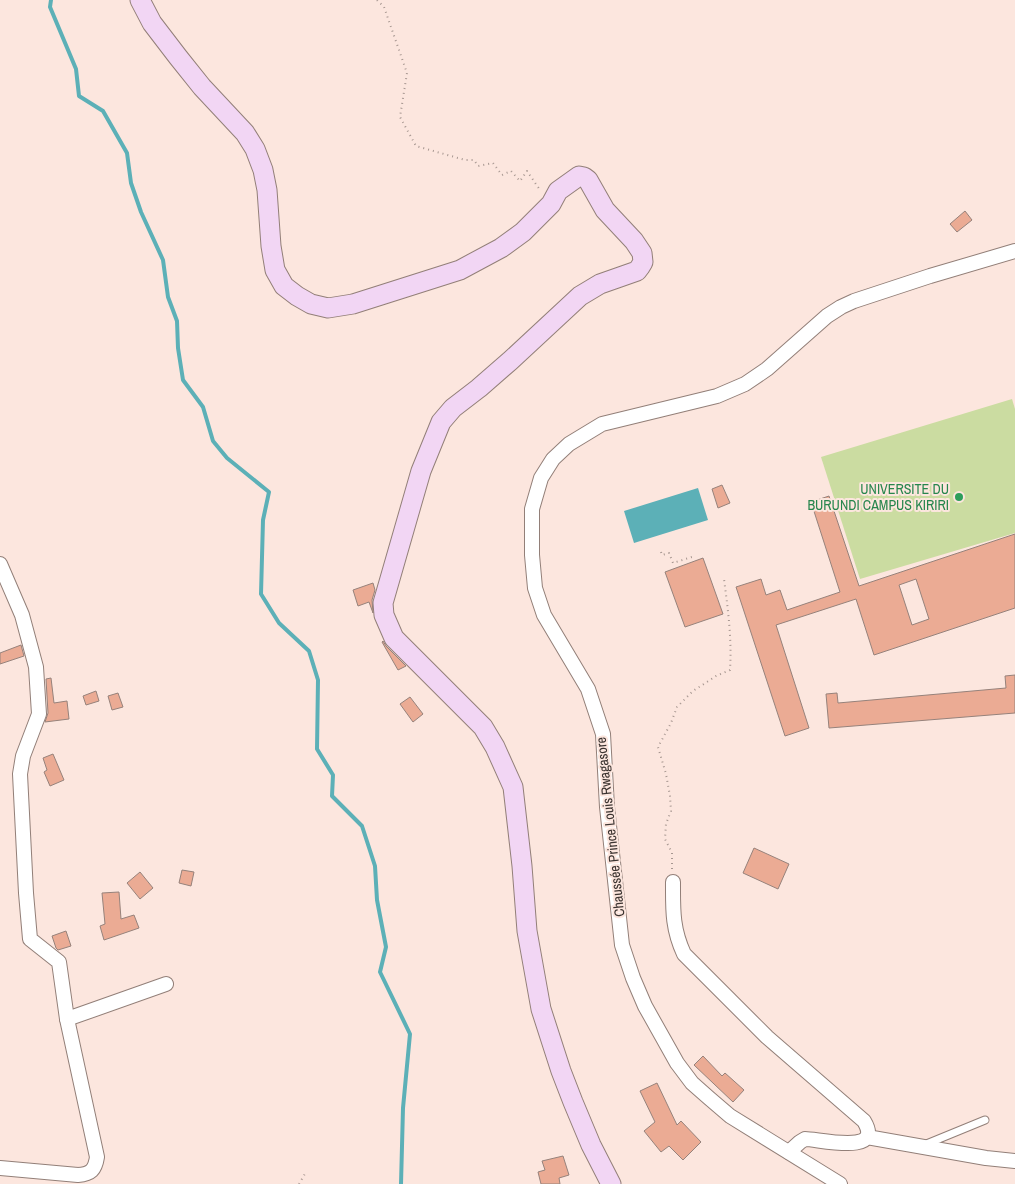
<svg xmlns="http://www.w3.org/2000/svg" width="1015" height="1184" font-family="'Archivo Narrow',sans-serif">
	<rect width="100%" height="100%" fill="#fce6de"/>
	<polygon fill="#cbdca1" points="1012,399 1015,409 1015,533 860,579 821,457"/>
	<polygon fill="#5cb0b7" points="698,488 708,520 634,543 624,511"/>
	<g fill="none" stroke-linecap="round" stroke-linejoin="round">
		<polyline stroke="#5cb0b7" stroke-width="4" points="51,0 50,7 76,69 79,96 103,111 127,153 131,183 141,212 163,260 168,297 177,321 178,348 183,380 203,407 213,441 227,458 269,492 263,520 261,594 279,623 309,651 318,680 317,749 333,775 332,796 362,826 375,866 377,900 386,947 380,972 410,1034 403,1108 401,1184"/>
	</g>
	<g fill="#ebab94" stroke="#96827b" fill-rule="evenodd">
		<polygon points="965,211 972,220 957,232 950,224"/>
		<polygon points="722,485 730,503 718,508 712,489"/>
		<path d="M 829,496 L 859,586 L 1015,534 L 1015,608 L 874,655 L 856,599 L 776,625 L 809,728 L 785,736 L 736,587 L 761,579 L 766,595 L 780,590 L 787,610 L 840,592 L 811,502 ZM 916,579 L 929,619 L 912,625 L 899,585 Z"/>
		<polygon points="703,558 723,614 685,627 665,572"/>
		<polygon points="373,583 375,590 372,600 373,613 369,602 358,606 353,590"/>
		<polygon points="383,641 386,646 406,666 398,670 382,642"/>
		<polygon points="21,645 24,656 0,664 0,653"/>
		<polygon points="1015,675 1015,713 829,728 826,694 837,693 838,703 1006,688 1005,676"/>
		<polygon points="51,678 54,703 67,701 69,719 45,722 48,713 46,679"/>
		<polygon points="96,691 99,701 86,705 83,696"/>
		<polygon points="118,693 123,707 112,710 108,696"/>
		<polygon points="410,697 423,714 413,722 400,704"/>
		<polygon points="53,754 64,780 50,786 44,772 47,770 43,758"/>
		<polygon points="754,848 789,864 778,889 743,873"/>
		<polygon points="182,870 194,872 191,886 179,883"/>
		<polygon points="140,872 153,888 140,899 127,883"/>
		<polygon points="119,892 121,919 134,915 139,928 104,940 100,926 105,924 102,893"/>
		<polygon points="66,931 71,946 58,950 56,948 52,936"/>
		<polygon points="703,1056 722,1076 725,1073 744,1090 733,1102 694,1065"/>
		<polygon points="657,1083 677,1125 681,1121 701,1142 683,1160 669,1146 661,1152 644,1131 655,1122 640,1091"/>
		<polygon points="563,1156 569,1175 559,1178 560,1184 541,1184 538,1172 545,1170 542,1161"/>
	</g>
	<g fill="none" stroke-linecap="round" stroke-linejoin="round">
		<defs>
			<polyline id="lane" points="924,1145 985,1120"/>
			<g id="street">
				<path d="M 0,564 L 22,615 L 36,667 L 39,714 L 23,756 L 20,774 L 26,893 L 30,939 L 59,962 L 67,1019 L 97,1157 C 95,1170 91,1174 78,1175 L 0,1168"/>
				<path d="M 673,882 C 673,909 672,928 684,954 L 767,1037 L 864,1121 C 885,1156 819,1139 805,1139 L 800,1142 L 789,1152"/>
				<polyline points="67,1019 166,984"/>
				<polyline points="867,1137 986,1158 1015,1161"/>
				<polyline points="840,1184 730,1116 709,1098 692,1083 677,1063 645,1006 633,978 622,945 607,807 603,734 588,689 544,615 535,588 532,555 532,509 541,478 553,459 569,444 602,424 717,396 745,384 767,369 827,316 841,307 854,301 930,276 1015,251"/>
			</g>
			<polyline id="secondary" points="140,0 152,23 178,57 202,87 245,133 255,149 263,170 267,190 271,246 275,270 284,286 297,296 311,304 328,308 353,304 460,270 501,248 523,232 551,204 558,191 579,176 584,177 588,180 605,210 634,241 642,253 643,262 640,267 637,271 600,284 580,296 510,361 479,388 453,408 441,422 421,471 383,603 384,615 394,638 483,727 495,747 513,787 522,866 527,931 541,1009 561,1071 573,1102 591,1145 611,1184"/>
		</defs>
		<use href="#lane" stroke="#927f78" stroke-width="9"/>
		<use href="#street" stroke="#927f78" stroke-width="16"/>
		<use href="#secondary" stroke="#927f78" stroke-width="21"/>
		<g stroke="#a79791" stroke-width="2" stroke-dasharray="1 4" stroke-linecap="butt">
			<polyline points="377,0 384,7 407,73 400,117 416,146 465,160 474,160 478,166 493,163 502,175 511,171 520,181 527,171 540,190"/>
			<polyline points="661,552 662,555 669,553 673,563 695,556"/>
			<path d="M 672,869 L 672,853 L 665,839 L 666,824 L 671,811 L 670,796 L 666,774 L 658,747 L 671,723 L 677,707 L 693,691 L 716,676 L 730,670 C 732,639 728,610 724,579"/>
			<polyline points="299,1184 306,1172"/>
		</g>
		<use href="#lane" stroke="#fff" stroke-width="7"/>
		<use href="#street" stroke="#fff" stroke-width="14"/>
		<use href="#secondary" stroke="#f2d6f4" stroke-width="19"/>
	</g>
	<circle fill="#2e9e5b" stroke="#fce6de" stroke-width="2" cx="959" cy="497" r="5"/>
	<g text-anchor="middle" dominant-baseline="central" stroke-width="4" stroke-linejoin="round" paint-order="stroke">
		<g font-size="14" fill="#27864d" stroke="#fce6de" text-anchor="end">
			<text x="949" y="489">UNIVERSITE DU<tspan x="949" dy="16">BURUNDI CAMPUS KIRIRI</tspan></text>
		</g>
		<g font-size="14" fill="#3c3431" stroke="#fce6de">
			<text transform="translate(610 827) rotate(-96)">Chaussée Prince Louis Rwagasore</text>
		</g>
	</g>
</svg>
